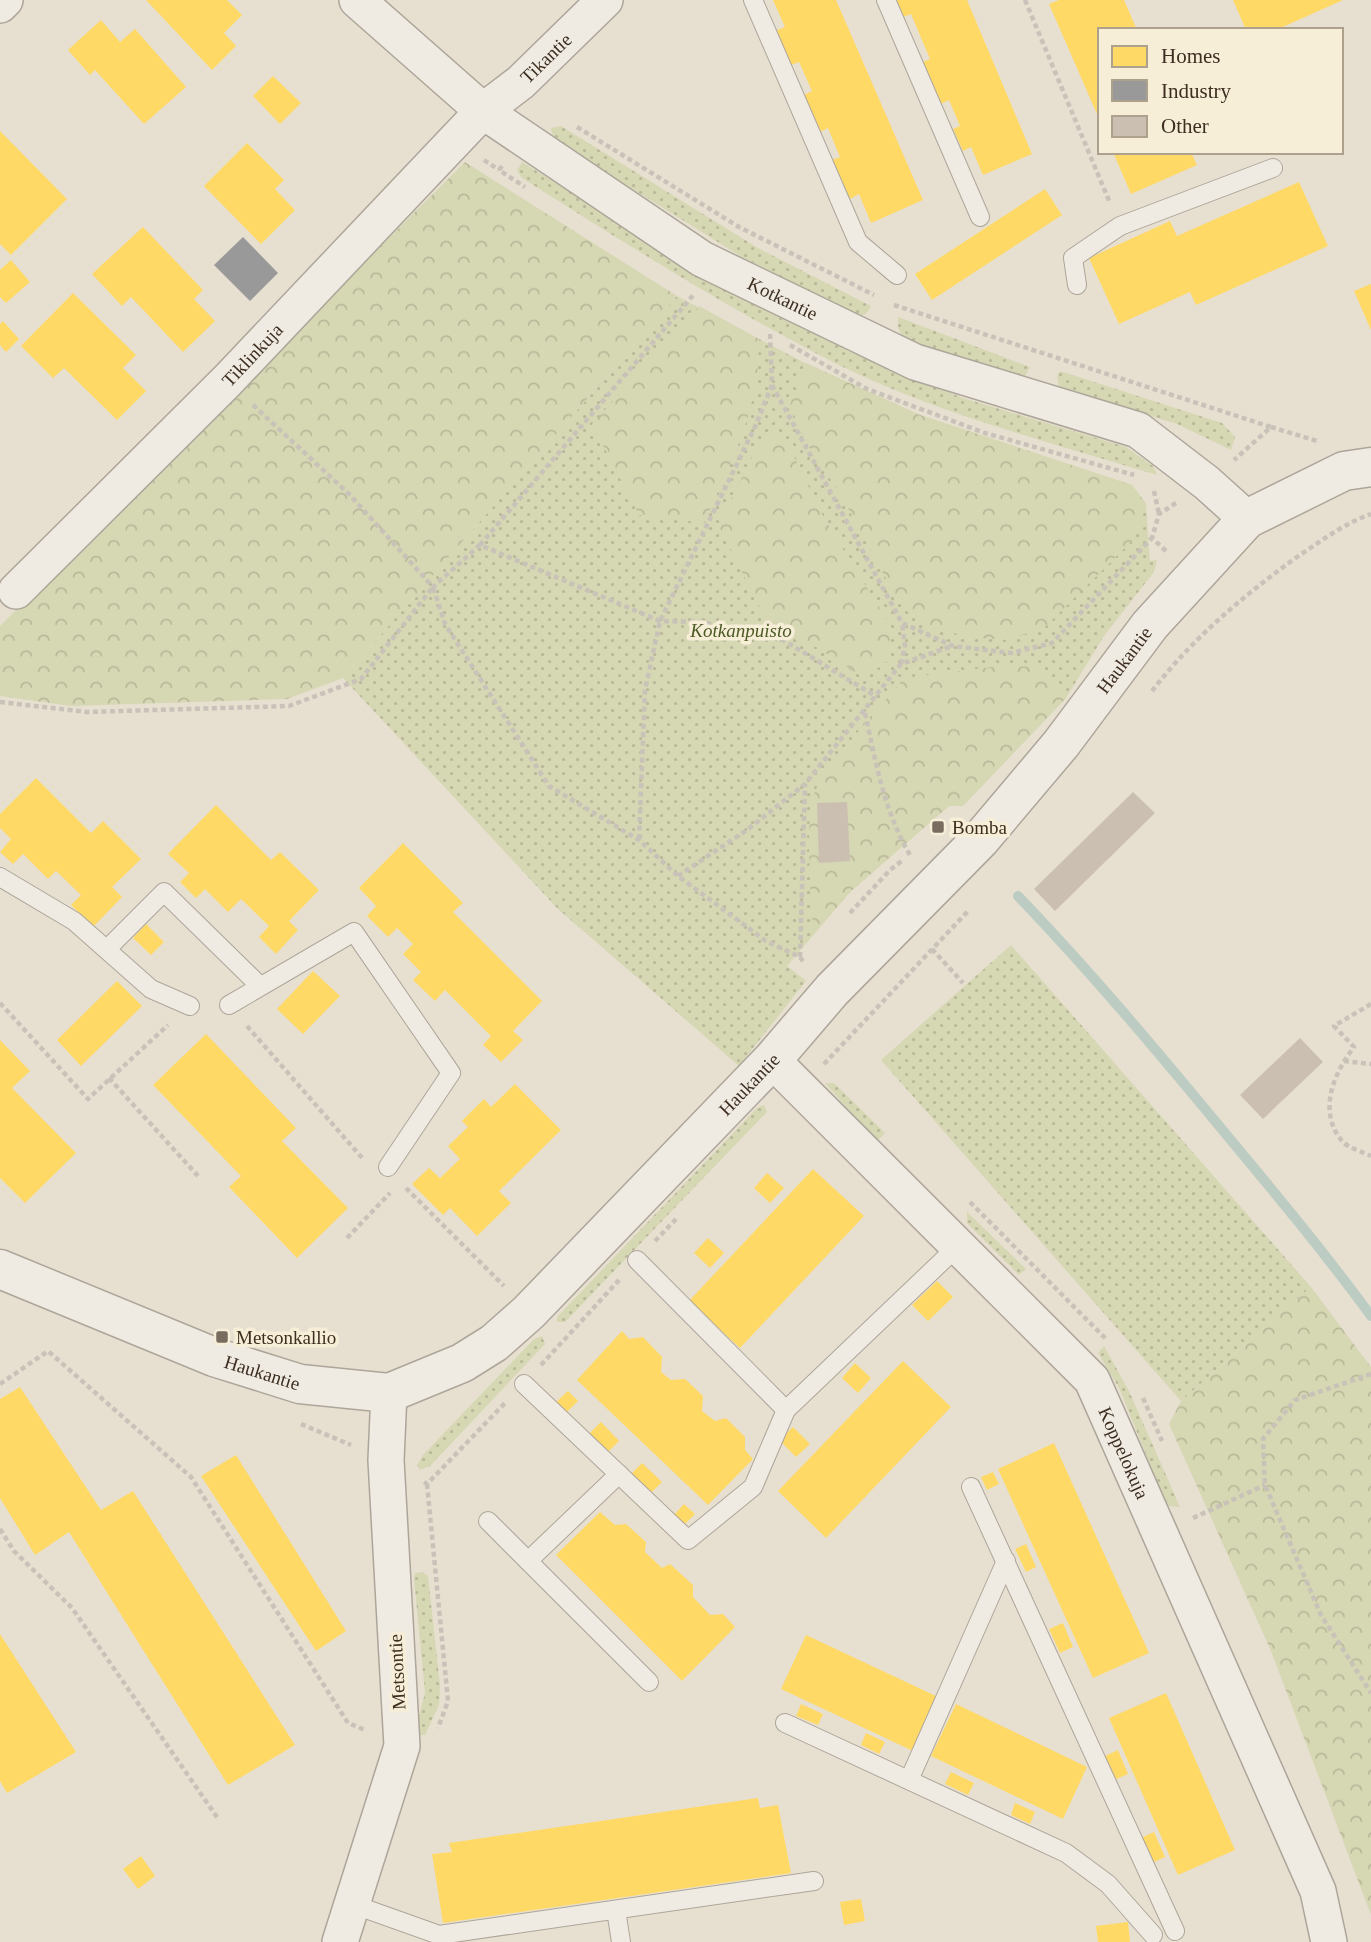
<svg xmlns="http://www.w3.org/2000/svg" width="1371" height="1942" font-family="Georgia,serif">
	<defs>
		<pattern id="grass-dots" width="8" height="8" patternUnits="userSpaceOnUse" patternTransform="scale(1.75)"><rect width="8" height="8" fill="#d6d7b3"/><path d="M2 2h.1M6 6h.1" fill="none" stroke="#b9b99a" stroke-width="1.8" stroke-linecap="round"/></pattern>
		<pattern id="forest-crowns" width="20" height="18" patternUnits="userSpaceOnUse" patternTransform="scale(1.75)"><rect width="20" height="18" fill="#d6d7b3"/><path d="M2 6a3 3 0 1 1 6 0M12 15a3 3 0 1 1 6 0" fill="none" stroke="#b9b99a"/></pattern>
	</defs>
	<rect width="100%" height="100%" fill="#e7e0d1"/>
	<g fill="url(#grass-dots)">
		<polygon points="561,126 758,248 871,306 866,314 857,316 742,257 573,152 552,134 551,128"/>
		<path d="M 522,162 L 683,261 L 850,352 L 963,398 L 1126,447 L 1153,466 L 1157,475 C 1049,442 938,414 837,364 C 728,309 625,243 522,178 L 517,171 Z"/>
		<polygon points="677,296 801,361 920,415 1132,485 1146,504 1150,561 1157,560 1154,572 1104,636 1066,698 963,806 949,806 850,892 787,966 806,981 739,1066 558,909 343,678"/>
		<polygon points="898,317 1030,367 1024,378 1015,380 903,338 898,328"/>
		<polygon points="1060,371 1222,423 1235,437 1231,450 1177,424 1059,388 1057,376"/>
		<polygon points="1011,945 1311,1287 1181,1401 881,1060"/>
		<polygon points="825,1083 834,1083 885,1133 877,1141"/>
		<polygon points="764,1105 767,1112 565,1322 557,1322 557,1317 757,1108"/>
		<polygon points="967,1212 1026,1269 1019,1275 967,1223"/>
		<polygon points="542,1336 545,1344 430,1466 420,1470 417,1465 423,1455 534,1339"/>
		<polygon points="1104,1346 1129,1391 1180,1507 1167,1506 1119,1388 1098,1353"/>
		<polygon points="422,1572 428,1576 440,1685 439,1705 425,1735 418,1735 416,1727 425,1693 414,1579 415,1573"/>
	</g>
	<g fill="url(#forest-crowns)">
		<polygon points="465,162 677,296 343,678 287,699 71,706 0,696 0,626"/>
		<path d="M 699,306 L 759,339 C 759,412 733,458 704,523 L 639,515 L 592,424 Z"/>
		<polygon points="806,363 920,415 1132,485 1146,504 1135,538 1045,627 1008,640 969,637 927,626 897,599 842,497 804,439 790,405"/>
		<polygon points="782,432 825,520 891,626 889,660 864,678 818,648 770,628 718,524 761,440"/>
		<path d="M 1042,666 L 1066,698 L 963,806 L 949,806 L 850,892 L 813,935 C 812,901 804,824 814,794 C 824,766 883,705 904,678 L 992,667 Z"/>
		<polygon points="1311,1287 1371,1367 1371,1915 1271,1651 1169,1424 1181,1401"/>
	</g>
	<g fill="#ffd966">
		<polygon points="146,0 227,0 242,15 224,33 236,46 212,70"/>
		<polygon points="773,0 836,0 923,200 871,223 859,194 850,199 832,160 840,157 828,128 820,132 804,95 812,91 799,62 791,65 775,31 785,27"/>
		<polygon points="896,0 967,0 1032,154 983,175 971,147 963,151 953,129 960,126 949,100 941,104 923,62 930,59 911,14 903,17"/>
		<polygon points="1059,0 1124,0 1137,30 1100,30 1100,121 1049,4"/>
		<polygon points="1233,0 1343,0 1276,30 1246,30"/>
		<polygon points="101,20 120,42 135,29 186,87 144,124 95,70 90,75 68,50"/>
		<polygon points="273,76 301,103 280,124 253,96"/>
		<polygon points="0,131 67,199 11,255 0,244"/>
		<polygon points="247,143 284,180 275,189 295,210 261,244 204,186"/>
		<polygon points="1113,152 1191,152 1197,165 1131,194"/>
		<polygon points="1299,182 1328,246 1196,305 1190,292 1119,324 1089,258 1170,221 1177,236"/>
		<polygon points="1045,189 1062,215 932,300 915,274"/>
		<polygon points="143,227 203,290 194,299 215,321 183,352 131,297 122,306 92,274"/>
		<polygon points="11,260 30,282 6,303 0,297 0,270"/>
		<polygon points="1371,284 1371,330 1354,291"/>
		<polygon points="73,293 136,355 123,368 146,391 117,420 64,368 53,378 21,346"/>
		<polygon points="3,321 19,339 6,352 0,345 0,324"/>
		<polygon points="36,778 91,833 103,821 141,859 112,887 122,897 93,927 71,905 81,895 56,871 48,879 23,854 13,864 0,852 11,839 0,828 0,814"/>
		<polygon points="216,805 271,860 280,852 319,890 289,921 298,930 276,954 259,937 269,926 241,899 228,912 205,889 196,898 180,882 189,873 168,854"/>
		<polygon points="403,843 463,903 453,912 542,1001 513,1031 523,1040 501,1062 483,1045 491,1036 445,990 435,1001 413,980 421,972 403,954 413,944 397,928 388,937 367,916 376,906 359,888"/>
		<polygon points="146,924 164,942 151,955 133,938"/>
		<polygon points="313,971 340,996 303,1034 277,1009"/>
		<polygon points="117,981 142,1006 81,1066 57,1040"/>
		<polygon points="206,1034 296,1128 282,1141 348,1208 297,1258 229,1187 241,1176 153,1085"/>
		<polygon points="0,1040 30,1071 12,1088 76,1153 25,1203 0,1178"/>
		<polygon points="515,1084 561,1130 499,1191 511,1203 477,1236 450,1208 443,1215 412,1184 429,1168 440,1178 460,1159 448,1146 468,1127 462,1121 484,1099 491,1107"/>
		<polygon points="813,1169 864,1216 740,1348 689,1301"/>
		<polygon points="767,1173 784,1188 770,1203 754,1188"/>
		<polygon points="708,1238 724,1253 710,1268 694,1253"/>
		<polygon points="937,1281 953,1297 928,1321 912,1305"/>
		<polygon points="622,1331 629,1339 643,1337 662,1357 661,1372 671,1380 685,1379 703,1396 702,1411 715,1421 726,1418 745,1437 745,1450 753,1459 708,1505 577,1380"/>
		<polygon points="903,1361 951,1407 826,1538 778,1491"/>
		<polygon points="855,1363 871,1378 858,1393 842,1378"/>
		<polygon points="20,1387 101,1510 133,1491 295,1745 228,1785 69,1532 35,1555 0,1498 0,1399"/>
		<polygon points="568,1391 578,1401 565,1414 554,1404"/>
		<polygon points="601,1422 619,1441 606,1454 588,1435"/>
		<polygon points="793,1427 810,1444 796,1457 779,1440"/>
		<polygon points="1054,1443 1149,1653 1093,1678 998,1469"/>
		<polygon points="236,1455 346,1631 316,1651 201,1476"/>
		<polygon points="642,1463 662,1482 649,1495 629,1476"/>
		<polygon points="993,1472 999,1484 987,1490 981,1477"/>
		<polygon points="684,1504 695,1514 683,1526 673,1516"/>
		<polygon points="600,1512 615,1525 626,1524 646,1542 645,1552 662,1568 670,1564 693,1585 693,1597 710,1615 723,1614 735,1627 682,1681 556,1555"/>
		<polygon points="1026,1544 1036,1567 1026,1572 1015,1549"/>
		<polygon points="1063,1623 1073,1647 1060,1653 1049,1629"/>
		<polygon points="0,1634 76,1752 7,1793 0,1781"/>
		<polygon points="806,1635 938,1697 913,1751 781,1689"/>
		<polygon points="1166,1693 1235,1850 1178,1875 1109,1718"/>
		<polygon points="801,1704 823,1714 818,1725 796,1716"/>
		<polygon points="956,1704 1087,1767 1063,1819 931,1756"/>
		<polygon points="866,1733 885,1742 879,1754 861,1745"/>
		<polygon points="1118,1750 1128,1774 1114,1780 1103,1757"/>
		<polygon points="951,1772 974,1783 968,1795 945,1784"/>
		<polygon points="758,1798 760,1808 778,1805 791,1873 443,1923 432,1854 452,1852 449,1843"/>
		<polygon points="1015,1803 1035,1812 1030,1824 1011,1815"/>
		<polygon points="1154,1832 1165,1857 1152,1863 1141,1838"/>
		<polygon points="141,1856 155,1876 138,1889 123,1869"/>
		<polygon points="861,1899 865,1921 844,1925 840,1902"/>
		<polygon points="1128,1922 1130,1942 1098,1942 1096,1926"/>
	</g>
	<polygon fill="#999" points="243,237 278,273 250,301 214,265"/>
	<g fill="none" stroke-linecap="round" stroke-linejoin="round">
		<path stroke="#bcccc2" stroke-width="10" d="M 1018,896 C 1091,972 1158,1052 1225,1133 C 1275,1193 1325,1253 1371,1316"/>
	</g>
	<g fill="#cbbfb2">
		<polygon points="1133,792 1155,813 1055,911 1034,889"/>
		<polygon points="847,802 850,861 819,863 817,803"/>
		<polygon points="1300,1038 1323,1062 1263,1119 1240,1095"/>
	</g>
	<g fill="none" stroke-linecap="round" stroke-linejoin="round">
		<defs>
			<g id="service">
				<polyline points="753,0 858,242 897,275"/>
				<polyline points="886,0 980,217"/>
				<polyline points="1077,285 1073,258 1120,226 1273,168"/>
				<polyline points="0,877 74,921 151,989 190,1006"/>
				<polyline points="107,949 164,892 259,985"/>
				<polyline points="229,1005 354,932 451,1073 388,1167"/>
				<polyline points="637,1260 786,1410 958,1246"/>
				<polyline points="524,1384 688,1540 753,1487 786,1410"/>
				<polyline points="971,1487 1175,1931"/>
				<polyline points="488,1521 649,1682"/>
				<polyline points="528,1561 619,1474"/>
				<polyline points="785,1723 1066,1853 1108,1884 1153,1935"/>
				<polyline points="909,1780 1006,1561"/>
				<polyline points="352,1904 439,1935 814,1881"/>
				<polyline points="616,1910 621,1942"/>
			</g>
			<g id="minor">
				<path id="s1" d="M 357,0 L 483,111 L 702,259 L 915,362 L 1138,430 L 1207,483 L 1247,519"/>
				<polyline points="0,5 5,0"/>
				<path id="s2" d="M 16,591 L 227,381 L 483,111 L 521,82 L 605,0"/>
				<path id="s3" d="M 772,1060 L 1092,1380 L 1318,1891 L 1329,1942"/>
				<polyline points="340,1942 402,1746 386,1460 389,1393"/>
			</g>
			<g id="tertiary">
				<path id="s4" d="M 0,1269 L 214,1357 L 300,1384 L 389,1393 L 462,1363 L 494,1343 L 529,1312 L 772,1060 L 832,990 L 980,840 L 1061,744 L 1150,625 L 1247,519 L 1344,471 L 1371,467"/>
			</g>
		</defs>
		<use href="#service" stroke="#ada599" stroke-width="20"/>
		<use href="#minor" stroke="#ada599" stroke-width="38"/>
		<use href="#tertiary" stroke="#ada599" stroke-width="41"/>
		<g stroke="#c8c2b9" stroke-width="4.5" stroke-dasharray="5 3.5" stroke-linecap="butt">
			<polyline points="1025,0 1110,203"/>
			<polyline points="577,127 739,227 874,295"/>
			<polyline points="484,160 499,170"/>
			<polyline points="502,166 499,170 525,187"/>
			<polyline points="894,305 1271,427 1234,460"/>
			<polyline points="770,334 772,385 902,623 953,646 1011,653 1052,643 1152,538"/>
			<polyline points="790,345 867,389 985,433 1134,475"/>
			<polyline points="253,405 349,494 433,587 480,545 660,621 702,622 783,640 877,697"/>
			<polyline points="1271,427 1317,441"/>
			<polyline points="1154,491 1159,514"/>
			<polyline points="480,545 695,293"/>
			<polyline points="1166,551 1152,538 1159,514 1176,503"/>
			<polyline points="901,664 905,646 902,623"/>
			<path d="M 1152,691 C 1193,638 1243,596 1297,557 C 1321,541 1343,524 1371,514"/>
			<polyline points="0,702 87,712 289,706 361,679 433,587 445,624 549,786 639,840 678,876 766,941 800,957 804,963"/>
			<path d="M 865,713 C 876,763 884,811 910,855"/>
			<polyline points="639,839 645,690 660,621 755,427 772,385"/>
			<polyline points="678,876 747,830 805,784 901,664 952,646"/>
			<polyline points="850,913 890,870 903,860"/>
			<polyline points="932,949 963,983"/>
			<polyline points="800,957 805,784"/>
			<polyline points="0,1003 88,1099 168,1025"/>
			<path d="M 1371,1004 L 1334,1026 L 1354,1047 C 1334,1073 1317,1111 1342,1141 C 1348,1148 1363,1152 1371,1156"/>
			<polyline points="247,1026 363,1159"/>
			<polyline points="1344,1061 1371,1064"/>
			<polyline points="824,1064 969,910"/>
			<polyline points="109,1078 198,1176"/>
			<polyline points="406,1188 504,1286"/>
			<polyline points="970,1202 1107,1340"/>
			<polyline points="347,1238 390,1193"/>
			<polyline points="655,1241 678,1217"/>
			<polyline points="541,1365 620,1279"/>
			<polyline points="1371,1374 1295,1400 1263,1439 1265,1485 1321,1615 1371,1693"/>
			<polyline points="0,1384 48,1351 191,1477 348,1723 365,1730"/>
			<polyline points="1143,1398 1162,1441"/>
			<polyline points="301,1424 351,1445"/>
			<polyline points="424,1482 427,1484 506,1402"/>
			<polyline points="427,1484 448,1701 438,1728"/>
			<polyline points="1193,1518 1265,1485"/>
			<polyline points="0,1529 14,1551 72,1608 219,1820"/>
		</g>
		<use href="#service" stroke="#efebe3" stroke-width="18"/>
		<use href="#minor" stroke="#efebe3" stroke-width="35"/>
		<use href="#tertiary" stroke="#efebe3" stroke-width="38"/>
	</g>
	<g fill="#786c5e" stroke="#f7eed8" stroke-width="2.5">
		<rect x="931" y="820" width="14" height="14" rx="3.5"/>
		<rect x="215" y="1330" width="14" height="14" rx="3.5"/>
	</g>
	<g text-anchor="middle" dominant-baseline="central" stroke-width="7" stroke-linejoin="round" paint-order="stroke">
		<g font-size="19" fill="#3d2e20" stroke="#f7eed8">
			<text stroke="none"><textPath href="#s2" startOffset="752">Tikantie</textPath></text>
			<text stroke="none"><textPath href="#s1" startOffset="522">Kotkantie</textPath></text>
			<text stroke="none"><textPath href="#s2" startOffset="334">Tiklinkuja</textPath></text>
			<text stroke="none"><textPath href="#s4" startOffset="1458">Haukantie</textPath></text>
			<text stroke="none"><textPath href="#s4" startOffset="891">Haukantie</textPath></text>
			<text stroke="none"><textPath href="#s4" startOffset="282">Haukantie</textPath></text>
			<text stroke="none"><textPath href="#s3" startOffset="532">Koppelokuja</textPath></text>
			<text transform="translate(397 1672) rotate(-93)">Metsontie</text>
		</g>
		<g font-size="19" font-style="italic" fill="#4d5a26" stroke="#f7eed8">
			<text x="741" y="630">Kotkanpuisto</text>
		</g>
		<g font-size="19" fill="#3d2e20" stroke="#f7eed8" text-anchor="start">
			<text x="952" y="827">Bomba</text>
			<text x="236" y="1337">Metsonkallio</text>
		</g>
	</g>
	<rect x="1098" y="28" width="245" height="126" fill="#f7eed8" stroke="#ada18e" stroke-width="2"/>
	<rect x="1112" y="46" width="35" height="21" fill="#ffd966" stroke="#ada18e" stroke-width="2"/>
	<text x="1161" y="63" font-size="21" fill="#3d2e20">Homes</text>
	<rect x="1112" y="80" width="35" height="21" fill="#999999" stroke="#ada18e" stroke-width="2"/>
	<text x="1161" y="98" font-size="21" fill="#3d2e20">Industry</text>
	<rect x="1112" y="116" width="35" height="21" fill="#cbbfb2" stroke="#ada18e" stroke-width="2"/>
	<text x="1161" y="133" font-size="21" fill="#3d2e20">Other</text>
</svg>
